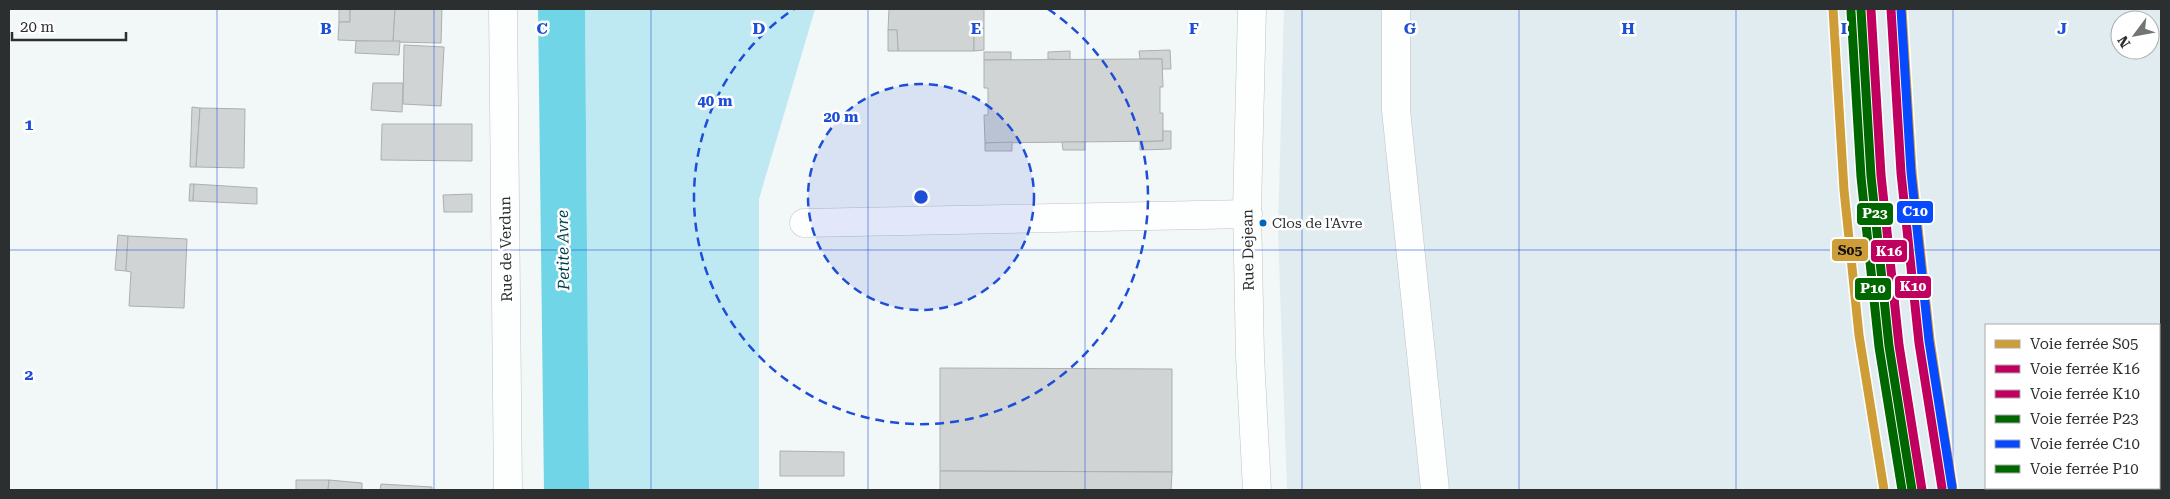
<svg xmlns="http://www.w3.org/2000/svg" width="2170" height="499" font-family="'Roboto Serif',serif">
	<rect width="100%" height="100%" fill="#f2f7f8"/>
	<path fill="#e0ecef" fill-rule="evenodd" d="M 1284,9 L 2161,9 L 2161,490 L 1287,490 L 1278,230 ZM 2120,20 L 2150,20 L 2150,50 L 2120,50 ZM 1986,325 L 2159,325 L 2159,488 L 1986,488 Z"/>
	<polygon fill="#bee9f2" points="585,9 815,9 759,199 759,490 589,490"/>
	<polygon fill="#70d5e7" points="538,9 585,9 589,490 544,490"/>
	<g fill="#d0d4d4" stroke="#abafb0">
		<rect x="339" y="9" width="11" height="13"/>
		<polygon points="350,9 395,9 393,42 338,40 339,22 350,22"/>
		<polygon points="395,9 442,9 441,43 393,42"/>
		<polygon points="889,9 984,9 984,29 974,29 974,51 898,51 897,30 888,30"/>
		<polygon points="974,29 984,29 984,50 974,51"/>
		<polygon points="888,30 897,30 898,51 888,51"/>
		<polygon points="356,41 400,41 399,55 355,53"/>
		<polygon points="404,45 444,47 441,106 403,104"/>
		<polygon points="1170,50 1171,69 1162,69 1162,59 1140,59 1139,51"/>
		<polygon points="1070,51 1070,60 1048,59 1048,52"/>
		<rect x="984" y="52" width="27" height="8"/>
		<polygon points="1140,59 1162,59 1163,87 1160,87 1160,113 1163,113 1163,141 985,143 984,115 988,115 988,88 984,88 984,60"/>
		<polygon points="373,83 403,83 402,112 371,110"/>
		<polygon points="192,107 200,108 196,167 190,167"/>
		<polygon points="200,108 245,109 244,168 196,167"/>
		<polygon points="382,124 472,124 472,161 381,160"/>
		<polygon points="1163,131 1171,131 1171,149 1140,150 1140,142 1163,141"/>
		<polygon points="1012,142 1012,151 985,151 985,143"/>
		<polygon points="1062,142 1085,142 1085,150 1063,150"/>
		<polygon points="190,184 194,184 193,201 189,201"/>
		<polygon points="194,184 257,188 257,204 193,201"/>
		<polygon points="472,194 472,212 444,212 443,195"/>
		<polygon points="118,235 128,236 126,271 115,270"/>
		<polygon points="128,236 187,239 184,308 129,306 131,272 126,271"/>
		<polygon points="940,368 1172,369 1172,472 940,471"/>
		<polygon points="780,451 844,452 844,476 780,476"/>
		<polygon points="940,471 1172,472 1171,490 940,490"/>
		<polygon points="296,480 329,480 328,490 296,490"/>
		<polygon points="329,480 362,483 362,490 328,490"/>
		<polygon points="381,484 432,487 432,490 380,490"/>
	</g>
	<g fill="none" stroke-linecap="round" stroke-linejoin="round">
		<defs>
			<g id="minor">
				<polyline points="503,9 508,490"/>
				<polyline points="1252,9 1247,208 1250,356 1257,490"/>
				<polyline points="1396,9 1396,110 1435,490"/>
				<polyline points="804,223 1248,214"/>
			</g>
		</defs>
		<use href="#minor" stroke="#bfc3c4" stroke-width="29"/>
		<use href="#minor" stroke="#fdfefe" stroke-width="28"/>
		<defs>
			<g id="rail-1">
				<polyline points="1833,9 1844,190 1859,335 1884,490"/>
				<polyline points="1902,9 1912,171 1930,340 1953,490"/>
			</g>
			<polyline id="rail-2" points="1871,10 1881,175 1899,345 1922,490"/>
			<polyline id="rail-3" points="1891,9 1901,173 1919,343 1942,488"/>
			<polyline id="rail-4" points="1861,10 1871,176 1889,346 1912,490"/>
			<polyline id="rail-5" points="1901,9 1911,172 1929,341 1952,487"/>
			<polyline id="rail-6" points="1851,11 1861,177 1879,347 1902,490"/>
		</defs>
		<use href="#rail-1" stroke="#fff" stroke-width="12"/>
		<use href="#rail-2" stroke="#fff" stroke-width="12"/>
		<use href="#rail-3" stroke="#fff" stroke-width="12"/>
		<use href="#rail-4" stroke="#fff" stroke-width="12"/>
		<use href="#rail-5" stroke="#fff" stroke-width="12"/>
		<use href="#rail-6" stroke="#fff" stroke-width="12"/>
		<use href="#rail-1" stroke="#cf9d38" stroke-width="9"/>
		<use href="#rail-2" stroke="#bf005f" stroke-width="9"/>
		<use href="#rail-3" stroke="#bf005f" stroke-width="9"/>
		<use href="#rail-4" stroke="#060" stroke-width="9"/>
		<use href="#rail-5" stroke="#0749ff" stroke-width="9"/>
		<use href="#rail-6" stroke="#060" stroke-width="9"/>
	</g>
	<path fill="none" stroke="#1d4ed8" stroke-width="1" stroke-opacity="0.55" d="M 217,9 L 217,490M 434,9 L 434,490M 651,9 L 651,490M 868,9 L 868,490M 1085,9 L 1085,490M 1302,9 L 1302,490M 1519,9 L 1519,490M 1736,9 L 1736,490M 1953,9 L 1953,490M 9,250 L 2161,250"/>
	<circle cx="921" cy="197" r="113" fill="#1d4ed8" fill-opacity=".12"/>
	<g fill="none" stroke="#1d4ed8" stroke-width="2.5" stroke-dasharray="9 6">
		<circle cx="921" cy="197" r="113"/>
		<path d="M1048 9A227 227 0 1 1 794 9"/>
	</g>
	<circle fill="#0065bd" stroke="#fff" stroke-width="2" cx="1263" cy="223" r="4.5"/>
	<g text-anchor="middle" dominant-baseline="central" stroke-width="5" stroke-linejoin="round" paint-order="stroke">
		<g font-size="14" fill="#2c2f30" stroke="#fff" text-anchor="start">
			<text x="1272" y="223">Clos de l'Avre</text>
		</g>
		<g font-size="15" fill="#2c2f30" stroke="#fff">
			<text transform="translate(506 249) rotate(-91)">Rue de Verdun</text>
			<text transform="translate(1248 250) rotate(-91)">Rue Dejean</text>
		</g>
		<g font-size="16" font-style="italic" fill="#00414c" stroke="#fff">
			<text transform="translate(563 250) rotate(-91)">Petite Avre</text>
		</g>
	</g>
	<g font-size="16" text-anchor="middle" font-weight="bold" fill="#1d4ed8" stroke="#fff" stroke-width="5" stroke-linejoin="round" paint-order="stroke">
		<text x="326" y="34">B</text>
		<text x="542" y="34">C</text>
		<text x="759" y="34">D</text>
		<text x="976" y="34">E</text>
		<text x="1194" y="34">F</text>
		<text x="1410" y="34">G</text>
		<text x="1628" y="34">H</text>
		<text x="1844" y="34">I</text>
		<text x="2062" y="34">J</text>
		<text x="29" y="130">1</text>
		<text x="29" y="380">2</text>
	</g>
	<circle cx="921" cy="197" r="8" fill="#1d4ed8" stroke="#fff" stroke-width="2.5"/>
	<g font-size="15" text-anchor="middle" font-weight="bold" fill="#1d4ed8" stroke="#fff" stroke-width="5" stroke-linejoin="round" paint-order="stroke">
		<text x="715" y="106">40 m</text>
		<text x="841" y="122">20 m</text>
	</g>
	<g stroke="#fff" stroke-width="2">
		<rect x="1896" y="200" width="38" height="24" rx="5" fill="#0749ff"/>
		<rect x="1856" y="202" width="38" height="24" rx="5" fill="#060"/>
		<rect x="1831" y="238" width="38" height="24" rx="5" fill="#cf9d38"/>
		<rect x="1870" y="239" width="38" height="24" rx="5" fill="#bf005f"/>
		<rect x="1894" y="275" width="38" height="24" rx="5" fill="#bf005f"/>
		<rect x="1854" y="277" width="38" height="24" rx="5" fill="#060"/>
	</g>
	<g font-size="14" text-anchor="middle" font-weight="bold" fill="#fff">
		<text x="1915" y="216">C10</text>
		<text x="1875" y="218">P23</text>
		<text x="1889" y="256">K16</text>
		<text x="1913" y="291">K10</text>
		<text x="1873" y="293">P10</text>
	</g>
	<g font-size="14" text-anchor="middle" font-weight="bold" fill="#111">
		<text x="1850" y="255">S05</text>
	</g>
	<rect width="2170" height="499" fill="none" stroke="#2c2f30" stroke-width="20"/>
	<rect x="1985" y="324" width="175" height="165" fill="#ffffff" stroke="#abacac"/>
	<rect x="1995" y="340" width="25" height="8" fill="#cf9d38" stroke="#abacac"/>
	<text x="2030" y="349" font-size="15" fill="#2c2f30">Voie ferrée S05</text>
	<rect x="1995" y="365" width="25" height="8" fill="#bf005f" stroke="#abacac"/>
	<text x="2030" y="374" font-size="15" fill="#2c2f30">Voie ferrée K16</text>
	<rect x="1995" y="390" width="25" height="8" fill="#bf005f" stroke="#abacac"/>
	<text x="2030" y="399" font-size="15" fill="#2c2f30">Voie ferrée K10</text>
	<rect x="1995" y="415" width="25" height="8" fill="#006600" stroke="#abacac"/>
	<text x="2030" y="424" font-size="15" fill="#2c2f30">Voie ferrée P23</text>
	<rect x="1995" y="440" width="25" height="8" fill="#0749ff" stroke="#abacac"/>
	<text x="2030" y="449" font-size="15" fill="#2c2f30">Voie ferrée C10</text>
	<rect x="1995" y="465" width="25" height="8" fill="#006600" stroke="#abacac"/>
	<text x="2030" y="474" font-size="15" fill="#2c2f30">Voie ferrée P10</text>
	<g transform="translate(2135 35) rotate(238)"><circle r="24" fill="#ffffff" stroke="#abacac"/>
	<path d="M0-4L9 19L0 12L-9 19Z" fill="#717576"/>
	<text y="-8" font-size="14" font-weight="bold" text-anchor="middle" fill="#2c2f30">N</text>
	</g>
	<path d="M12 32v8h114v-8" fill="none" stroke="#2c2f30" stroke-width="2.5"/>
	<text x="20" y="32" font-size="15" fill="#2c2f30" stroke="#ffffff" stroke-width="4" paint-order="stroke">20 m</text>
</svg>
